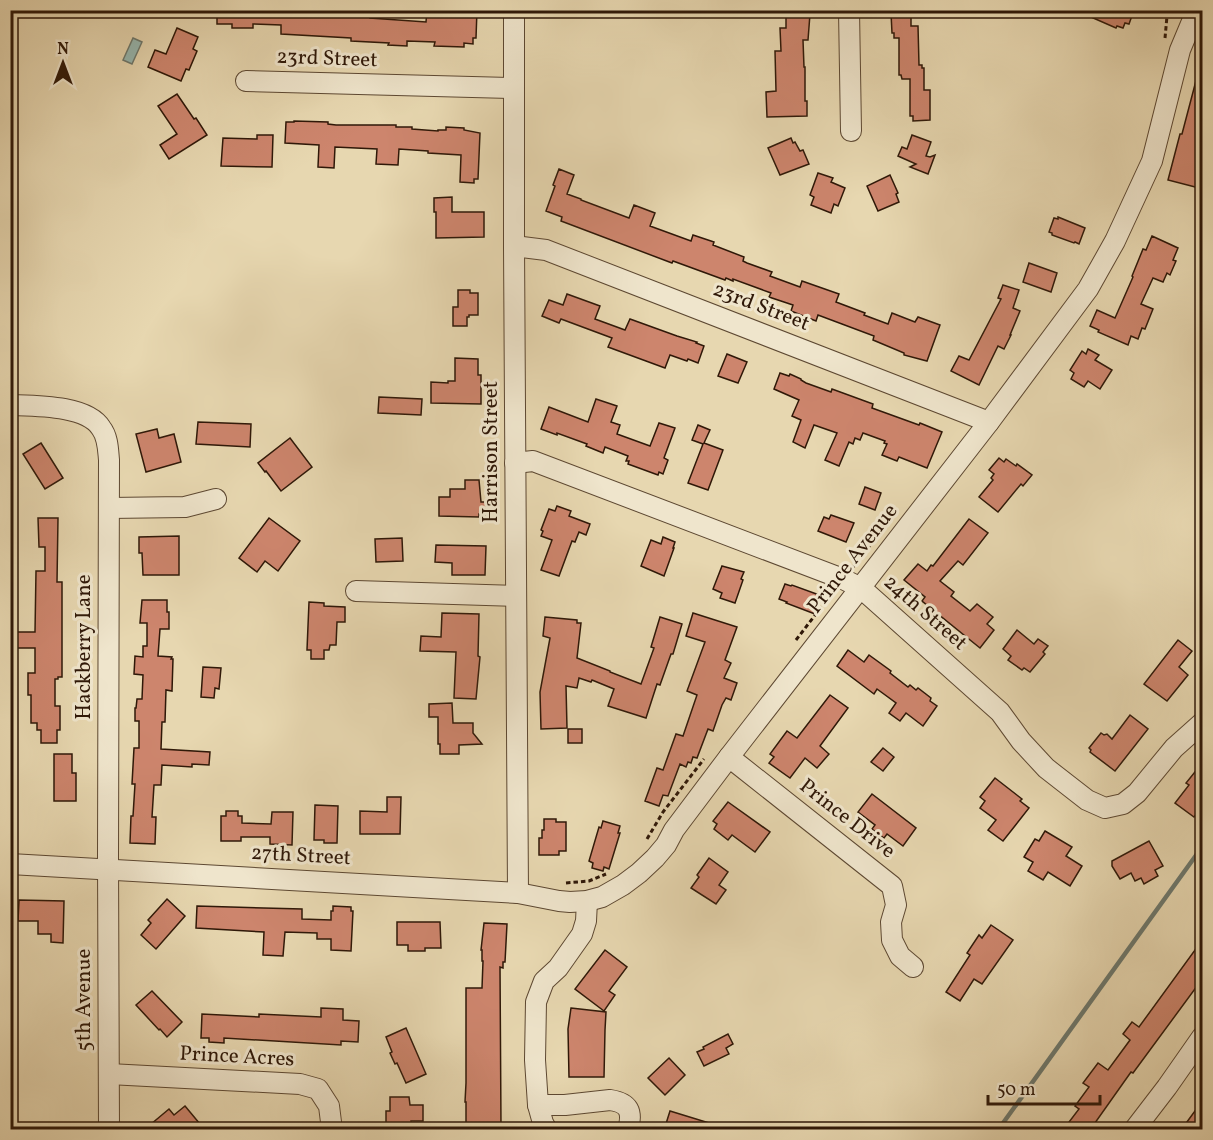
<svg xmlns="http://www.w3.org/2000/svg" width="1213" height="1140" font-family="Vollkorn,serif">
	<rect width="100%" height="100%" fill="#e7d7b0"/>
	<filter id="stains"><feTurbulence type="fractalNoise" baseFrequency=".00333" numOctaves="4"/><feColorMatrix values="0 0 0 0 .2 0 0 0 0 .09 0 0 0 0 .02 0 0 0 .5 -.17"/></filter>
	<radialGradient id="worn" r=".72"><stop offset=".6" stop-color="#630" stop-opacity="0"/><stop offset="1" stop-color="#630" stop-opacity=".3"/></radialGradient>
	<polygon fill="#97b8b1" stroke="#6d786d" stroke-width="1.5" points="133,38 142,42 132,64 123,60"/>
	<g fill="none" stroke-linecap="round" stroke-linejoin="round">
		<polyline stroke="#6d786d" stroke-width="4.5" points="998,1130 1202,847"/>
	</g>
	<g fill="#cd856d" stroke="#2f1808" stroke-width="1.5">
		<polygon points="217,10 328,10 328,12 352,13 352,10 370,10 370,18 426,22 427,10 477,10 476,38 473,38 473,44 464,43 464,47 434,46 435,42 407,41 407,46 388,45 389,43 351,41 351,38 281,34 281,25 253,24 253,28 232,28 232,24 217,24"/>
		<polygon points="786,10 807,10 807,14 810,14 808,40 803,40 804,67 805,67 805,101 807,101 807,116 767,117 766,92 776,91 775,51 781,51 780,28 786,28"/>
		<polygon points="893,10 911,10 911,26 918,26 919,65 922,65 922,68 924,68 924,90 930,90 930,120 913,121 913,116 910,116 910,79 902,79 901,75 899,75 899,38 894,38 894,33 892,33 891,13 893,13"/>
		<polygon points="1075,10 1134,10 1129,24 1125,23 1123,28 1117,26 1116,28"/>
		<polygon points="177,28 198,37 193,49 197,51 189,70 186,69 181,81 148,67 155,50 166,54"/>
		<polygon points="1198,73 1203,73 1203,189 1168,180 1180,134 1182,134"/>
		<polygon points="177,94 194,119 196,118 207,135 169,159 160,145 177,134 158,106"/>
		<polygon points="294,121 328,122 328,124 336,125 396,125 396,127 412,127 412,129 438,131 438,130 446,130 446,127 464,128 464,130 480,133 478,179 474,179 474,183 460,182 461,155 428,153 428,151 399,149 398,165 376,164 377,149 335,147 334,168 318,167 319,145 285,143 286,122 294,122"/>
		<polygon points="257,135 273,135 272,167 221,166 223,138 257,139"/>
		<polygon points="912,135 931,142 926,156 930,157 935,155 928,174 910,167 916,164 898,156 902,147 907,149"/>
		<polygon points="791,138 793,143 795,142 800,151 803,150 809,164 780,175 768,148"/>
		<polygon points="559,169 574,175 567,194 581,199 581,200 629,218 634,205 655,213 650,226 691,241 693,235 714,242 713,245 744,257 743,261 747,263 772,272 770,276 800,287 802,281 839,294 836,302 865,313 864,315 888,324 892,313 915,322 918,317 940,325 927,361 904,355 904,353 873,340 874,336 818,315 816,321 791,311 793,305 769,297 771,293 733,279 733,281 726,278 725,280 673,261 672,263 561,221 562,217 546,211 555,186 553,185"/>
		<polygon points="818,173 833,178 831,182 845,188 838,206 834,204 831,213 811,205 814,197 810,195"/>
		<polygon points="890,175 898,193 896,194 899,202 878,211 867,186"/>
		<polygon points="452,197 452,212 484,212 484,237 436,238 436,212 434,212 434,198"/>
		<polygon points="1058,217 1085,228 1079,244 1075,242 1074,243 1052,235 1052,233 1049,232 1054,218 1058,219"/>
		<polygon points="1152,236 1178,248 1173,260 1176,261 1170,275 1167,273 1163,282 1153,278 1141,304 1153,309 1145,329 1142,328 1138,339 1131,336 1128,345 1098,332 1099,330 1090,326 1097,310 1115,318 1133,277 1132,276 1143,249 1146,250"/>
		<polygon points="1029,263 1057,273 1051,292 1023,282"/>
		<polygon points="1003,285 1019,290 1013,308 1020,311 1010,335 1011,335 1004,349 998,346 979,385 951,371 959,356 969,360 1001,299 998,298"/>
		<polygon points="458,290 470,290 470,293 478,293 478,315 469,315 469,317 467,317 467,326 453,326 453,307 458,307"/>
		<polygon points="567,294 600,306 595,319 625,330 630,319 677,336 697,342 696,343 704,346 698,363 688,359 687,361 670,355 665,368 608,347 612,338 561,319 559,323 542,316 549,300 563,305"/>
		<polygon points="1088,349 1099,355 1095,360 1112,370 1100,389 1088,381 1084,387 1071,379 1074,373 1070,370 1082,351 1086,354"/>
		<polygon points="727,354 747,362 738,383 718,376"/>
		<polygon points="455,358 478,359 478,375 481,375 481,404 431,403 431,382 448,383 448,381 455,381"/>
		<polygon points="780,373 789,376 790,374 801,379 801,380 806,383 831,392 832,389 873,404 872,408 919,425 920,423 942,432 927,468 899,457 897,461 882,455 887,444 884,443 885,441 863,433 860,440 855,438 853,444 849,442 839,466 825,460 837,433 814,425 805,448 793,442 801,420 792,416 799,400 774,389"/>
		<polygon points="379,397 422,399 421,415 378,413"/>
		<polygon points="596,399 617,406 611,422 620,425 617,434 650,446 659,423 675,428 664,458 668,460 663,474 659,472 658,475 628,464 629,461 626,461 628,456 605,447 603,453 586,446 587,444 557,433 557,435 541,429 549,407 588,422"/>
		<polygon points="198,422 251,424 250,447 196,444"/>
		<polygon points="698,425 710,430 704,443 723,450 708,490 688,483 703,444 692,440"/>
		<polygon points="157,429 159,438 174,434 181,462 146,472 136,434"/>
		<polygon points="290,438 312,467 281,491 266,471 265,472 258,463"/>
		<polygon points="41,443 63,478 45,489 23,454"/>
		<polygon points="999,458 1004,462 1006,459 1016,466 1017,464 1032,475 1023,486 1021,484 998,512 979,497 993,480 991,478 994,474 989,470"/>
		<polygon points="465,480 479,480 481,502 486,502 486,515 479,514 479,517 439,516 439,497 450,497 450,489 465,489"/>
		<polygon points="865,487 881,493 875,510 859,504"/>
		<polygon points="557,506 571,511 569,516 590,524 586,535 579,532 575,542 572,541 559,576 541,570 552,540 541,536 543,531 541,530 549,509 555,511"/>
		<polygon points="831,515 854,523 846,542 818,531 824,517 829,519"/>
		<polygon points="38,518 58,518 57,582 62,582 62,677 58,677 58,679 55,679 55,706 60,706 60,730 57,730 57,743 41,743 41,730 37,730 37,723 31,723 31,695 28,695 28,673 35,673 35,648 10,648 10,632 35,632 36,571 45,571 45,547 39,547"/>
		<polygon points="269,518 300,541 278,571 265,561 257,572 239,558"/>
		<polygon points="969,519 988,533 963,565 958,561 940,581 954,592 951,596 970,611 977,604 993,617 987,624 994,630 980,648 922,601 925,597 904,580 918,564 927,571 931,565 933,566"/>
		<polygon points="179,536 179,575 143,575 142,553 139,553 139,537"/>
		<polygon points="663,537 675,542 673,548 674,548 664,576 641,566 651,540 661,544"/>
		<polygon points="402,538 403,561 376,562 375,539"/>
		<polygon points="436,545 486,546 485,575 452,575 452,563 435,562"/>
		<polygon points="722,566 744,572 741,579 743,580 735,603 720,598 722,593 713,589"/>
		<polygon points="785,584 791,586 792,585 822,596 815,614 786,603 787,602 779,599"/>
		<polygon points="142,600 167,600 167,612 169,612 169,629 160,629 158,656 172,657 171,659 173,659 172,691 166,690 165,722 162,722 161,749 210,752 209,765 192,764 192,767 162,765 161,785 154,785 152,817 156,817 155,844 130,843 131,816 133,816 135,784 132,784 134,748 139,748 139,721 135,721 135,708 136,708 137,699 142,699 143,675 134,674 135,656 143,657 143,646 147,646 147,623 140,623"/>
		<polygon points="309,602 324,603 324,606 345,607 345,622 337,622 336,645 330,645 329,650 324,650 324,659 311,659 311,650 307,650"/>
		<polygon points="442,613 479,614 478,656 480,657 476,699 454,698 456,652 420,651 421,636 441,637"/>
		<polygon points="693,613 737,627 725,660 731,663 724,678 737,683 731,700 726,698 722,705 713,731 708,729 697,758 693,757 691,763 688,762 686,767 680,764 668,796 663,795 659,806 645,801 657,768 663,770 676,734 683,736 697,695 687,691 705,642 686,636"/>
		<polygon points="545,617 577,620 577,623 581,623 577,658 610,671 610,672 641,684 654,648 651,647 660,617 682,624 673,654 671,654 660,685 657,684 646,718 608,706 614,689 592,680 591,682 579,678 577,688 566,686 567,728 541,729 540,692 550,638 543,636"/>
		<polygon points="1017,630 1034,644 1038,639 1048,646 1043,652 1045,654 1030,672 1024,668 1022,670 1008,660 1011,656 1003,649"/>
		<polygon points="1178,640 1192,651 1179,667 1188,675 1167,701 1144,684"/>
		<polygon points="848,650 864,662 869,655 891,671 890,673 908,687 910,685 916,690 918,688 931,698 930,701 937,706 923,726 906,713 900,721 889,713 896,703 877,689 874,694 837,666"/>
		<polygon points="203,667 221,668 219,689 215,688 214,698 201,697"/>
		<polygon points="830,695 848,708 820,746 829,754 817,768 805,758 790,778 769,763 774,757 770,754 787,731 797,738"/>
		<polygon points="452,703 453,723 473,723 473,733 482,744 459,745 459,754 440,754 440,744 438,744 438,717 429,717 429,704"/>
		<polygon points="1130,715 1148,729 1115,771 1090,752 1091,750 1089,748 1101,733 1104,735 1107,734 1112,739"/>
		<rect x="568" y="729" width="14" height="14"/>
		<polygon points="883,748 894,757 883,771 871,762"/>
		<polygon points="54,754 72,754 72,773 76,773 76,801 54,801"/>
		<polygon points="1203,762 1203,806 1194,817 1175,803 1189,785 1186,783"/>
		<polygon points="995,778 1022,799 1020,801 1029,808 1003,841 988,830 996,820 980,808 985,801 980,797"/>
		<polygon points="872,794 916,828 903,846 887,834 884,838 872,829 875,825 858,812"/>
		<polygon points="387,797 401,797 400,834 360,834 360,811 387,812"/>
		<polygon points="728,802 770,832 755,852 732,835 728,840 714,829 717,824 713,821"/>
		<polygon points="315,805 338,806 337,843 324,843 324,840 314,840"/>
		<polygon points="226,811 238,811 238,816 242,816 242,823 271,824 272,812 293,812 292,845 270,844 270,837 241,837 241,841 221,841 221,816 226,816"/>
		<polygon points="544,819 556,819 556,822 566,822 566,851 559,851 559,855 539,855 539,838 542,838 542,830 544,830"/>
		<polygon points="603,821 620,826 618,833 620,833 609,869 604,867 603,871 592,868 593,863 589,861 599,827 601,828"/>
		<polygon points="1045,831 1072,847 1066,856 1082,866 1070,886 1048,872 1043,880 1028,871 1033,862 1024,857 1035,839 1039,841"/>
		<polygon points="1149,841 1163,866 1155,870 1158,876 1144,884 1141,878 1135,881 1131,873 1120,879 1112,866 1112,861"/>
		<polygon points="709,858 728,872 719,885 726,890 716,904 691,888 699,877 697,875"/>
		<polygon points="167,899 185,916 156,949 141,935 151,923 148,920"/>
		<polygon points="19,900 64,901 63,943 51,942 51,934 38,934 38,921 18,921"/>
		<polygon points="197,906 302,909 302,919 331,920 331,911 333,911 333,906 351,907 351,911 353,911 351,951 331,950 331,939 317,939 317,933 285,932 283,956 263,955 264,932 196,928"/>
		<polygon points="397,922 440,922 441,948 425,948 425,951 408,951 408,945 397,945"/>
		<polygon points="484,923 507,924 505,962 503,962 503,968 500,967 501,1126 466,1126 466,1102 465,1102 466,1083 466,988 482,988 483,961 482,961 482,950 481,950"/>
		<polygon points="991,925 1013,940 982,984 974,979 960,1001 946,992 970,955 967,953 979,935 982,938"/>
		<polygon points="1203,939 1203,978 1133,1073 1131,1072 1090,1130 1063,1130 1079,1109 1075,1106 1089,1087 1083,1083 1098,1063 1108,1070 1130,1040 1123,1034 1132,1022 1139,1027"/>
		<polygon points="605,950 627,967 609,991 615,995 604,1011 575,989"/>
		<polygon points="152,991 182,1022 167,1037 160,1029 159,1030 136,1005"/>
		<polygon points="321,1008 343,1009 343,1020 359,1021 358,1042 341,1041 341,1045 224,1038 224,1043 209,1042 209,1038 201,1038 202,1014 259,1017 259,1014 321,1017"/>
		<polygon points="571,1008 606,1012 605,1030 604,1077 569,1077 568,1029"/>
		<polygon points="406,1028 426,1074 406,1083 397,1063 395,1064 390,1053 392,1052 386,1037"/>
		<polygon points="728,1034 733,1044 726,1048 729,1054 704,1066 697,1052 704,1049 703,1047"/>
		<polygon points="669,1058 685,1075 665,1095 648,1078"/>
		<polygon points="390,1097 409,1097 410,1105 423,1105 423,1121 411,1121 411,1130 389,1130 389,1124 386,1124 386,1111 390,1111"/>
		<polygon points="1203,1100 1203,1130 1181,1130"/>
		<polygon points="185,1106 205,1130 144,1130 169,1109 174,1115"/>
		<polygon points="670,1111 719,1126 718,1130 664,1130"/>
	</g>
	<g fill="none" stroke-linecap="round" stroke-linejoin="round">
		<defs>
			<g id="minor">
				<polyline points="514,10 514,246 518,893"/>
				<polyline points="849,10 851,131"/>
				<polyline points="246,81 514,88"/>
				<polyline points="514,246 546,250 989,422"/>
				<path d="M 10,405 C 35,406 87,405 101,428 C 108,437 108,449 109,460 L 108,858 L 109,1130"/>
				<polyline points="515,463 533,461 843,579 861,588 1000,712 1021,741 1046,768 1087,800 1105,808 1123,804 1137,793 1174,748 1202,723"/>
				<polyline points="109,508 185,507 216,499"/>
				<polyline points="356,591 516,596"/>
				<polyline points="729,757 892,886 896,905 891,922 892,940 900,956 913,967"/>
				<polyline points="10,864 518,893 559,901 570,902 587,901 602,897 623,885 639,873 655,858 666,845 674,830 729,757 989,422 1088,289 1115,241 1152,161 1180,50 1193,19 1201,10"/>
				<polyline points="109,1074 300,1084 318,1089 329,1106 332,1130"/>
				<path d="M 538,1105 L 565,1105 L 610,1100 C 629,1103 633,1111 628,1130"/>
				<polyline points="547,1130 543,1123 538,1105 535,1060 536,1002 544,981 558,968 582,934 586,921 587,901"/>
				<polyline points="1134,1130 1167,1087 1202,1037"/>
			</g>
		</defs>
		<use href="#minor" stroke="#5d4832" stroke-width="22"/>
		<g stroke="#2f1808" stroke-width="3" stroke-dasharray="4.5 3" stroke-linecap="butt">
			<polyline points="1165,38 1167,16 1169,10"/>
			<polyline points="853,567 871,544"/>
			<polyline points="796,640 832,593"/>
			<polyline points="647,839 663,812 704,759"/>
			<polyline points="566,883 589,881 606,874"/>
		</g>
		<use href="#minor" stroke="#efe5cc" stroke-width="20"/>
	</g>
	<g text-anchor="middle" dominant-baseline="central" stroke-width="6" stroke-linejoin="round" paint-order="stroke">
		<g font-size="21" fill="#2f1808" stroke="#efe5cc">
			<text transform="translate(327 59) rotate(2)">23rd Street</text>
			<text transform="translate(761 307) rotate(21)">23rd Street</text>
			<text transform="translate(491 452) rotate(-90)">Harrison Street</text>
			<text transform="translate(853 559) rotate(-52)">Prince Avenue</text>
			<text transform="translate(925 613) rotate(41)">24th Street</text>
			<text transform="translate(84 647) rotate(-90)">Hackberry Lane</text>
			<text transform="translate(847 819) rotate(38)">Prince Drive</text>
			<text transform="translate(301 856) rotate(3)">27th Street</text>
			<text transform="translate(84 1000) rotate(-90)">5th Avenue</text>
			<text transform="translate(237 1057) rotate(3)">Prince Acres</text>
		</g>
	</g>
	<rect width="1213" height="1140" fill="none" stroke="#e7d7b0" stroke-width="36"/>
	<rect x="12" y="12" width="1189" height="1116" fill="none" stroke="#2f1808" stroke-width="3"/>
	<rect x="18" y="18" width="1177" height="1104" fill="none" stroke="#2f1808" stroke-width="1.5"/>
	<g transform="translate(63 63)" stroke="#efe5cc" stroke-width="4.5" paint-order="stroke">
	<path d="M0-4.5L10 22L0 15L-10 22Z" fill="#2f1808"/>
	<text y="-9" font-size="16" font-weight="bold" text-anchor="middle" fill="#2f1808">N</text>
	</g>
	<path d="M988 1095v9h112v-9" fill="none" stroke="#2f1808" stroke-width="3"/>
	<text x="997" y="1095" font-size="18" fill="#2f1808" stroke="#efe5cc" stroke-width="4.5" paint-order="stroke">50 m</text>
	<rect width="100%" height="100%" filter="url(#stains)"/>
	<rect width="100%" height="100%" fill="url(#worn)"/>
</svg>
